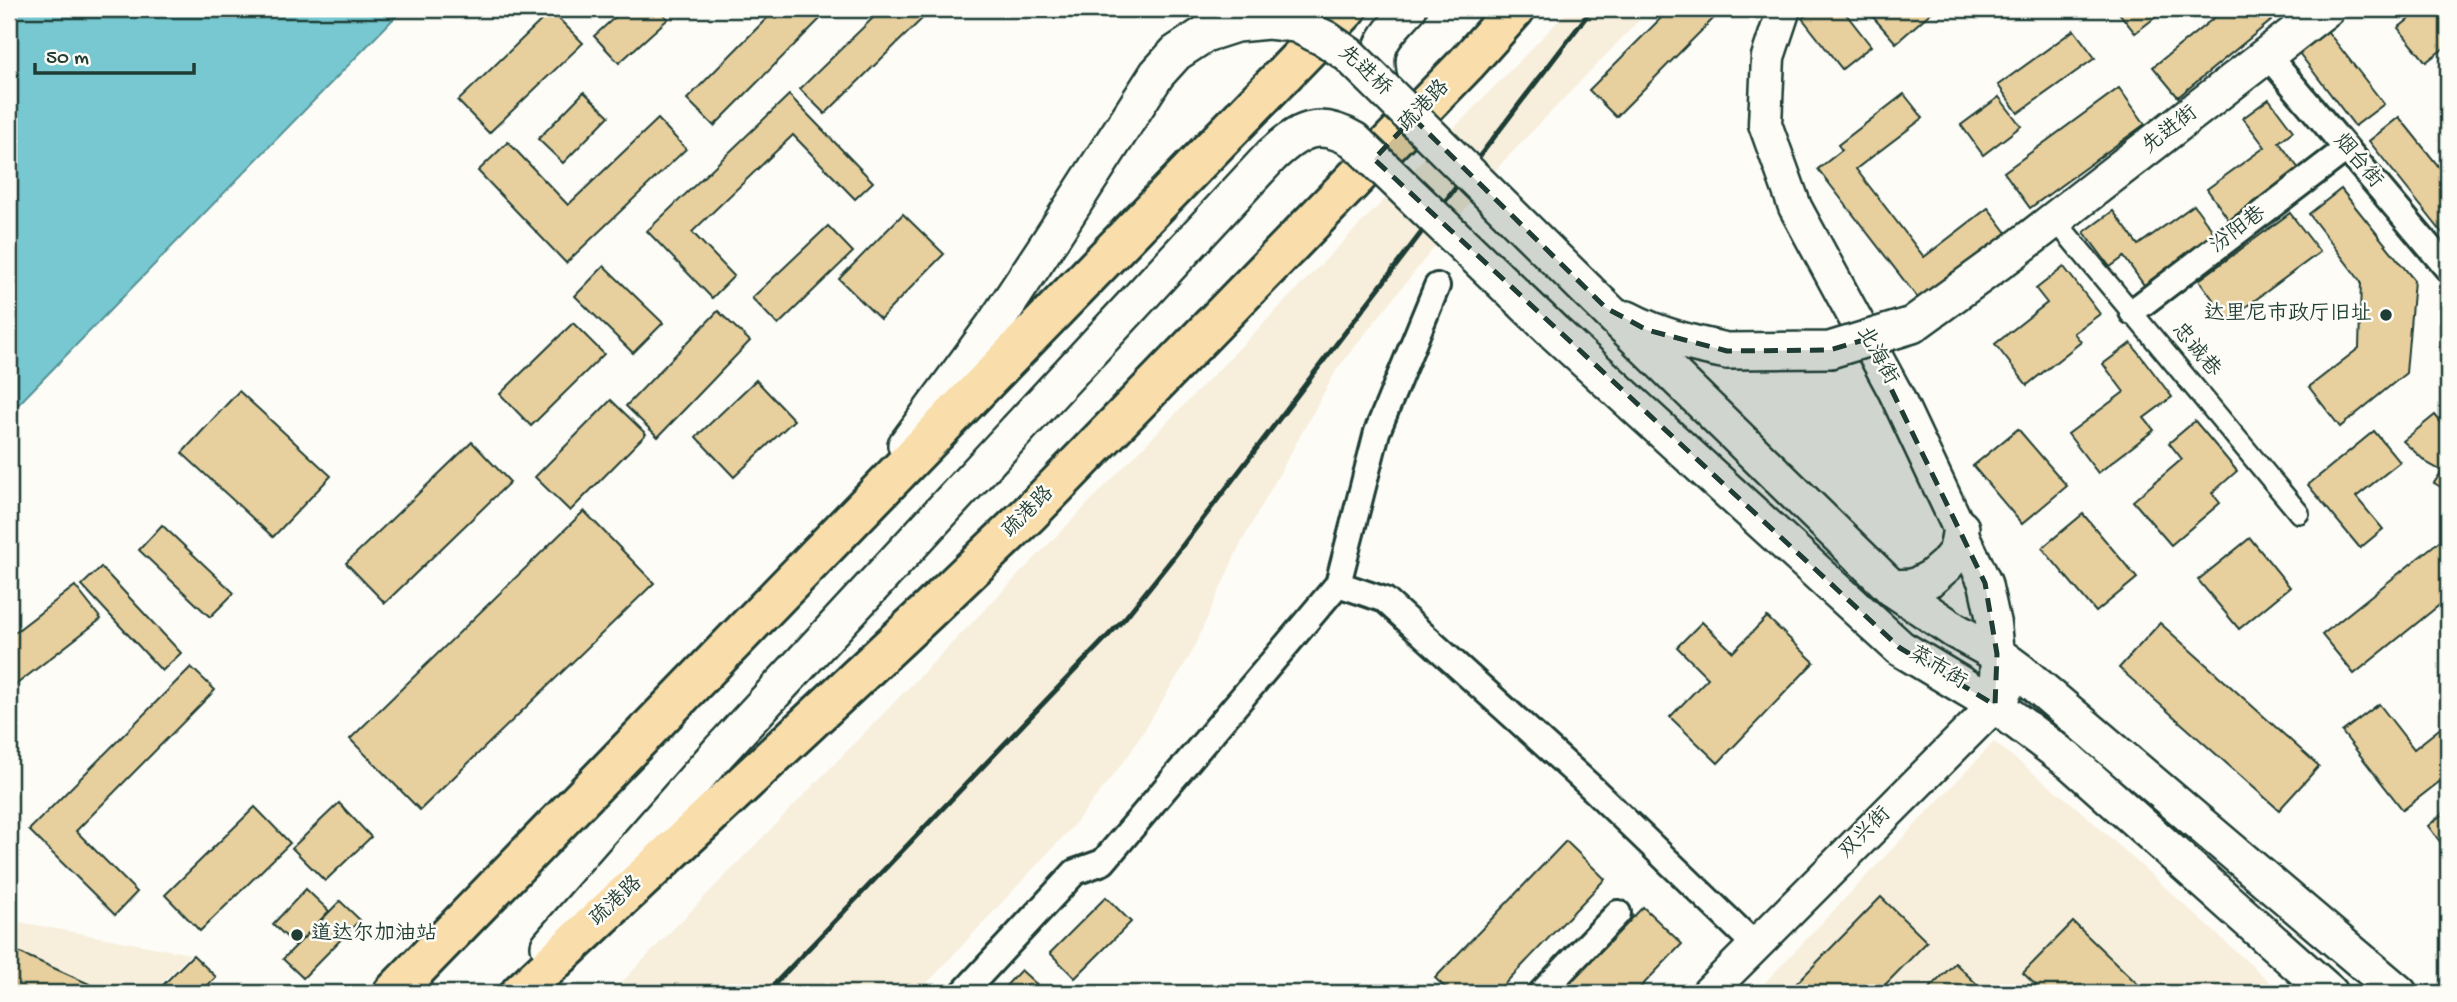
<svg xmlns="http://www.w3.org/2000/svg" width="2457" height="1002" font-family="'Gochi Hand','LXGW WenKai TC',sans-serif">
	<rect width="100%" height="100%" fill="#fdfcf7"/>
	<filter id="ink" filterUnits="userSpaceOnUse"><feTurbulence type="fractalNoise" baseFrequency=".0143" numOctaves="2"/><feDisplacementMap in="SourceGraphic" scale="14" xChannelSelector="R" yChannelSelector="G"/><feConvolveMatrix kernelMatrix="1 2 1 2 8 2 1 2 1" color-interpolation-filters="sRGB"/></filter>
	<g filter="url(#ink)">
		<g fill="#f7efdc">
			<polygon points="1570,9 1650,9 1500,165 1337,369 1238,549 1191,654 1129,755 1073,826 918,993 611,993"/>
			<polygon points="1994,742 2074,805 2282,993 1755,993"/>
			<polygon points="9,920 190,954 152,993 9,993"/>
		</g>
		<polygon fill="#78c8d2" stroke="#549093" stroke-width="2" points="9,9 403,9 9,414"/>
		<g fill="#e8d09e" stroke="#1f3d34" stroke-width="2">
			<polygon points="624,9 658,9 668,19 619,63 594,36"/>
			<polygon points="776,9 811,9 821,18 714,126 687,99"/>
			<polygon points="882,9 932,9 825,114 800,89"/>
			<polygon points="1670,9 1711,9 1717,15 1616,117 1589,90"/>
			<polygon points="1815,9 1842,9 1871,46 1842,69 1802,18"/>
			<polygon points="1882,9 1935,9 1896,43 1873,17"/>
			<polygon points="2116,9 2157,9 2161,13 2135,33"/>
			<polygon points="2225,9 2263,9 2272,20 2178,97 2153,67"/>
			<polygon points="2422,9 2448,9 2448,45 2426,62 2398,28"/>
			<polygon points="551,11 583,43 489,133 458,101"/>
			<polygon points="2324,27 2384,104 2355,126 2296,49"/>
			<polygon points="2074,30 2095,58 2018,113 1998,85"/>
			<polygon points="2119,88 2145,124 2030,208 2004,172"/>
			<polygon points="584,92 609,116 563,163 538,139"/>
			<polygon points="1904,94 1923,118 1856,169 1924,257 1988,208 2008,234 1920,301 1818,169 1842,150 1838,145"/>
			<polygon points="789,95 873,182 855,199 793,135 692,232 734,276 712,298 647,231"/>
			<polygon points="1999,97 2021,126 1983,155 1961,125"/>
			<polygon points="2269,99 2293,131 2279,142 2299,169 2229,220 2207,189 2265,147 2243,118"/>
			<polygon points="2399,117 2448,178 2448,240 2369,141"/>
			<polygon points="658,119 686,149 566,263 478,171 508,142 568,205"/>
			<polygon points="2341,189 2414,280 2406,373 2340,427 2309,387 2359,348 2361,282 2309,214"/>
			<polygon points="2194,205 2215,234 2144,285 2124,257 2110,267 2084,232 2113,211 2138,245"/>
			<polygon points="2290,213 2320,252 2228,320 2199,280"/>
			<polygon points="903,214 944,254 880,319 839,279"/>
			<polygon points="828,226 853,252 778,325 752,298"/>
			<polygon points="604,266 663,323 633,353 575,296"/>
			<polygon points="2064,267 2100,314 2074,333 2081,342 2027,385 1995,344 2047,303 2036,289"/>
			<polygon points="718,311 750,341 658,437 626,406"/>
			<polygon points="573,323 604,354 531,426 500,394"/>
			<polygon points="2131,343 2172,397 2144,418 2154,430 2098,473 2068,434 2124,392 2103,364"/>
			<polygon points="756,380 794,420 734,477 696,437"/>
			<polygon points="239,391 331,476 273,537 182,453"/>
			<polygon points="611,400 646,434 570,511 535,477"/>
			<polygon points="2435,415 2448,431 2448,491 2434,483 2442,471 2427,463 2403,441"/>
			<polygon points="2195,421 2237,471 2212,493 2220,503 2171,545 2133,501 2182,459 2169,443"/>
			<polygon points="2018,429 2067,486 2022,524 1973,466"/>
			<polygon points="2374,431 2400,462 2356,497 2383,529 2360,548 2308,485"/>
			<polygon points="472,442 510,482 385,603 346,563"/>
			<polygon points="584,511 654,583 420,810 350,739"/>
			<polygon points="2083,514 2137,578 2096,612 2042,548"/>
			<polygon points="162,525 234,593 210,617 139,550"/>
			<polygon points="2448,534 2448,598 2354,674 2322,635"/>
			<polygon points="2250,538 2290,587 2239,629 2198,580"/>
			<polygon points="101,567 181,653 162,671 82,585"/>
			<polygon points="75,586 101,619 9,690 9,637"/>
			<polygon points="1767,617 1814,662 1718,763 1670,717 1708,678 1677,647 1702,622 1733,652"/>
			<polygon points="2160,623 2319,766 2279,810 2119,668"/>
			<polygon points="191,667 215,690 76,831 137,892 115,915 29,830"/>
			<polygon points="2379,704 2414,749 2448,722 2448,775 2403,810 2342,732"/>
			<polygon points="339,803 371,837 325,881 292,848"/>
			<polygon points="255,807 290,843 200,931 165,895"/>
			<polygon points="2448,809 2448,852 2428,826"/>
			<polygon points="1566,841 1605,879 1496,993 1451,993 1435,978"/>
			<polygon points="306,889 329,911 296,946 273,924"/>
			<polygon points="1106,897 1131,922 1075,978 1050,953"/>
			<polygon points="1881,897 1927,942 1877,993 1787,993"/>
			<polygon points="340,901 360,920 303,978 283,959"/>
			<polygon points="1643,907 1682,944 1635,993 1560,993"/>
			<polygon points="2073,922 2147,993 2044,993 2023,973"/>
			<polygon points="9,948 96,987 93,993 19,993 9,988"/>
			<polygon points="193,955 216,977 200,993 155,993"/>
			<polygon points="1955,963 1986,993 1925,993"/>
			<polygon points="1021,970 1046,993 999,993"/>
		</g>
		<g fill="none" stroke-linecap="round" stroke-linejoin="round">
			<defs>
				<polyline id="pedestrian" points="2055,220 2299,513"/>
				<g id="minor">
					<polyline points="2268,56 2447,268"/>
					<polyline points="2132,312 2346,149"/>
					<polyline points="1338,584 1385,600 1589,785 1755,945"/>
					<polyline points="963,993 1075,872 1103,862 1338,584 1377,432 1437,286"/>
					<polyline points="1541,993 1618,913"/>
				</g>
				<g id="tertiary">
					<polyline points="1784,9 1768,57 1765,124 1795,207 1895,392 1985,583 1994,624 1997,654 1995,705"/>
					<path d="M 1383,88 C 1370,48 1384,37 1410,9"/>
					<polyline points="1708,993 1995,705 2006,690"/>
				</g>
				<g id="secondary">
					<polyline points="2014,251 2326,9"/>
					<polyline points="1588,291 1892,588 1954,630 1997,654 2020,671 2399,993"/>
					<path d="M 1627,319 C 1659,336 1692,344 1727,351"/>
					<polyline points="1554,332 1900,648 1995,705 2072,763 2330,993"/>
					<polyline points="906,445 994,325 1049,242"/>
					<polyline points="1892,588 1914,587 1931,578 1946,565 1957,551 1961,528"/>
					<polyline points="549,946 719,752 1017,430"/>
				</g>
				<g id="trunk">
					<polyline points="393,993 1347,9"/>
					<polyline points="520,993 927,612 1029,514 1466,64 1515,9"/>
				</g>
			</defs>
			<use href="#pedestrian" stroke="#1f3d34" stroke-width="24"/>
			<use href="#minor" stroke="#1f3d34" stroke-width="30"/>
			<use href="#tertiary" stroke="#1f3d34" stroke-width="37"/>
			<use href="#secondary" stroke="#1f3d34" stroke-width="40"/>
			<use href="#trunk" stroke="#1f3d34" stroke-width="44"/>
			<use href="#pedestrian" stroke="#fdfcf7" stroke-width="19"/>
			<use href="#minor" stroke="#fdfcf7" stroke-width="24"/>
			<use href="#tertiary" stroke="#fdfcf7" stroke-width="32"/>
			<use href="#secondary" stroke="#fdfcf7" stroke-width="35"/>
			<use href="#trunk" stroke="#f9deab" stroke-width="38"/>
			<polyline stroke="#1f3d34" stroke-width="5" points="766,993 1125,618 1176,554 1592,9"/>
			<defs>
				<g id="secondary-bridge">
					<polyline points="1049,242 1157,74 1176,53 1205,34 1236,24 1268,21 1296,24 1326,39 1349,55 1588,291"/>
					<polyline points="1727,351 1830,350 1912,325 2014,251"/>
					<path d="M 1017,430 L 1271,156 C 1299,130 1318,119 1354,140 L 1554,332"/>
				</g>
			</defs>
			<use href="#secondary-bridge" stroke="#1f3d34" stroke-width="40" stroke-linecap="butt"/>
			<use href="#secondary-bridge" stroke="#fdfcf7" stroke-width="35"/>
		</g>
	</g>
	<path fill="#1f3d34" fill-opacity="0.2" stroke="#1f3d34" stroke-width="5" stroke-dasharray="14 9" stroke-linejoin="round" d="M 1413,118 L 1606,308 L 1647,330 L 1727,351 L 1830,350 L 1867,339 L 1985,583 L 1997,654 L 1995,705 L 1900,648 L 1374,159 Z"/>
	<g fill="#1f3d34" stroke="#fdfcf7" stroke-width="2.5">
		<circle cx="2386" cy="315" r="7"/>
		<circle cx="297" cy="935" r="7"/>
	</g>
	<g text-anchor="middle" dominant-baseline="central" stroke-width="5" stroke-linejoin="round" paint-order="stroke">
		<g font-size="21" fill="#1f3d34" stroke="#fdfcf7">
			<text transform="translate(1364 72) rotate(42)">先进桥</text>
			<text transform="translate(1425 107) rotate(-46)">疏港路</text>
			<text transform="translate(2171 131) rotate(-38)">先进街</text>
			<text transform="translate(2357 162) rotate(50)">烟台街</text>
			<text transform="translate(2239 231) rotate(-37)">汾阳巷</text>
			<text transform="translate(2195 351) rotate(50)">忠诚巷</text>
			<text transform="translate(1876 356) rotate(61)">北海街</text>
			<text transform="translate(1029 513) rotate(-45)">疏港路</text>
			<text transform="translate(1937 669) rotate(31)">菜市街</text>
			<text transform="translate(1866 834) rotate(-45)">双兴街</text>
			<text transform="translate(617 902) rotate(-43)">疏港路</text>
		</g>
		<g font-size="21" fill="#1f3d34" stroke="#fdfcf7" text-anchor="end">
			<text x="2372" y="315">达里尼市政厅旧址</text>
			<text x="311" y="935" text-anchor="start">道达尔加油站</text>
		</g>
	</g>
	<rect width="2457" height="1002" fill="none" stroke="#fdfcf7" stroke-width="35"/>
	<rect x="18" y="18" width="2422" height="967" fill="none" stroke="#1f3d34" stroke-width="2.5" filter="url(#ink)"/>
	<path d="M35 63v10h159v-10" fill="none" stroke="#1f3d34" stroke-width="3.5"/>
	<text x="46" y="63" font-size="21" fill="#1f3d34" stroke="#fdfcf7" stroke-width="5" paint-order="stroke">50 m</text>
</svg>
